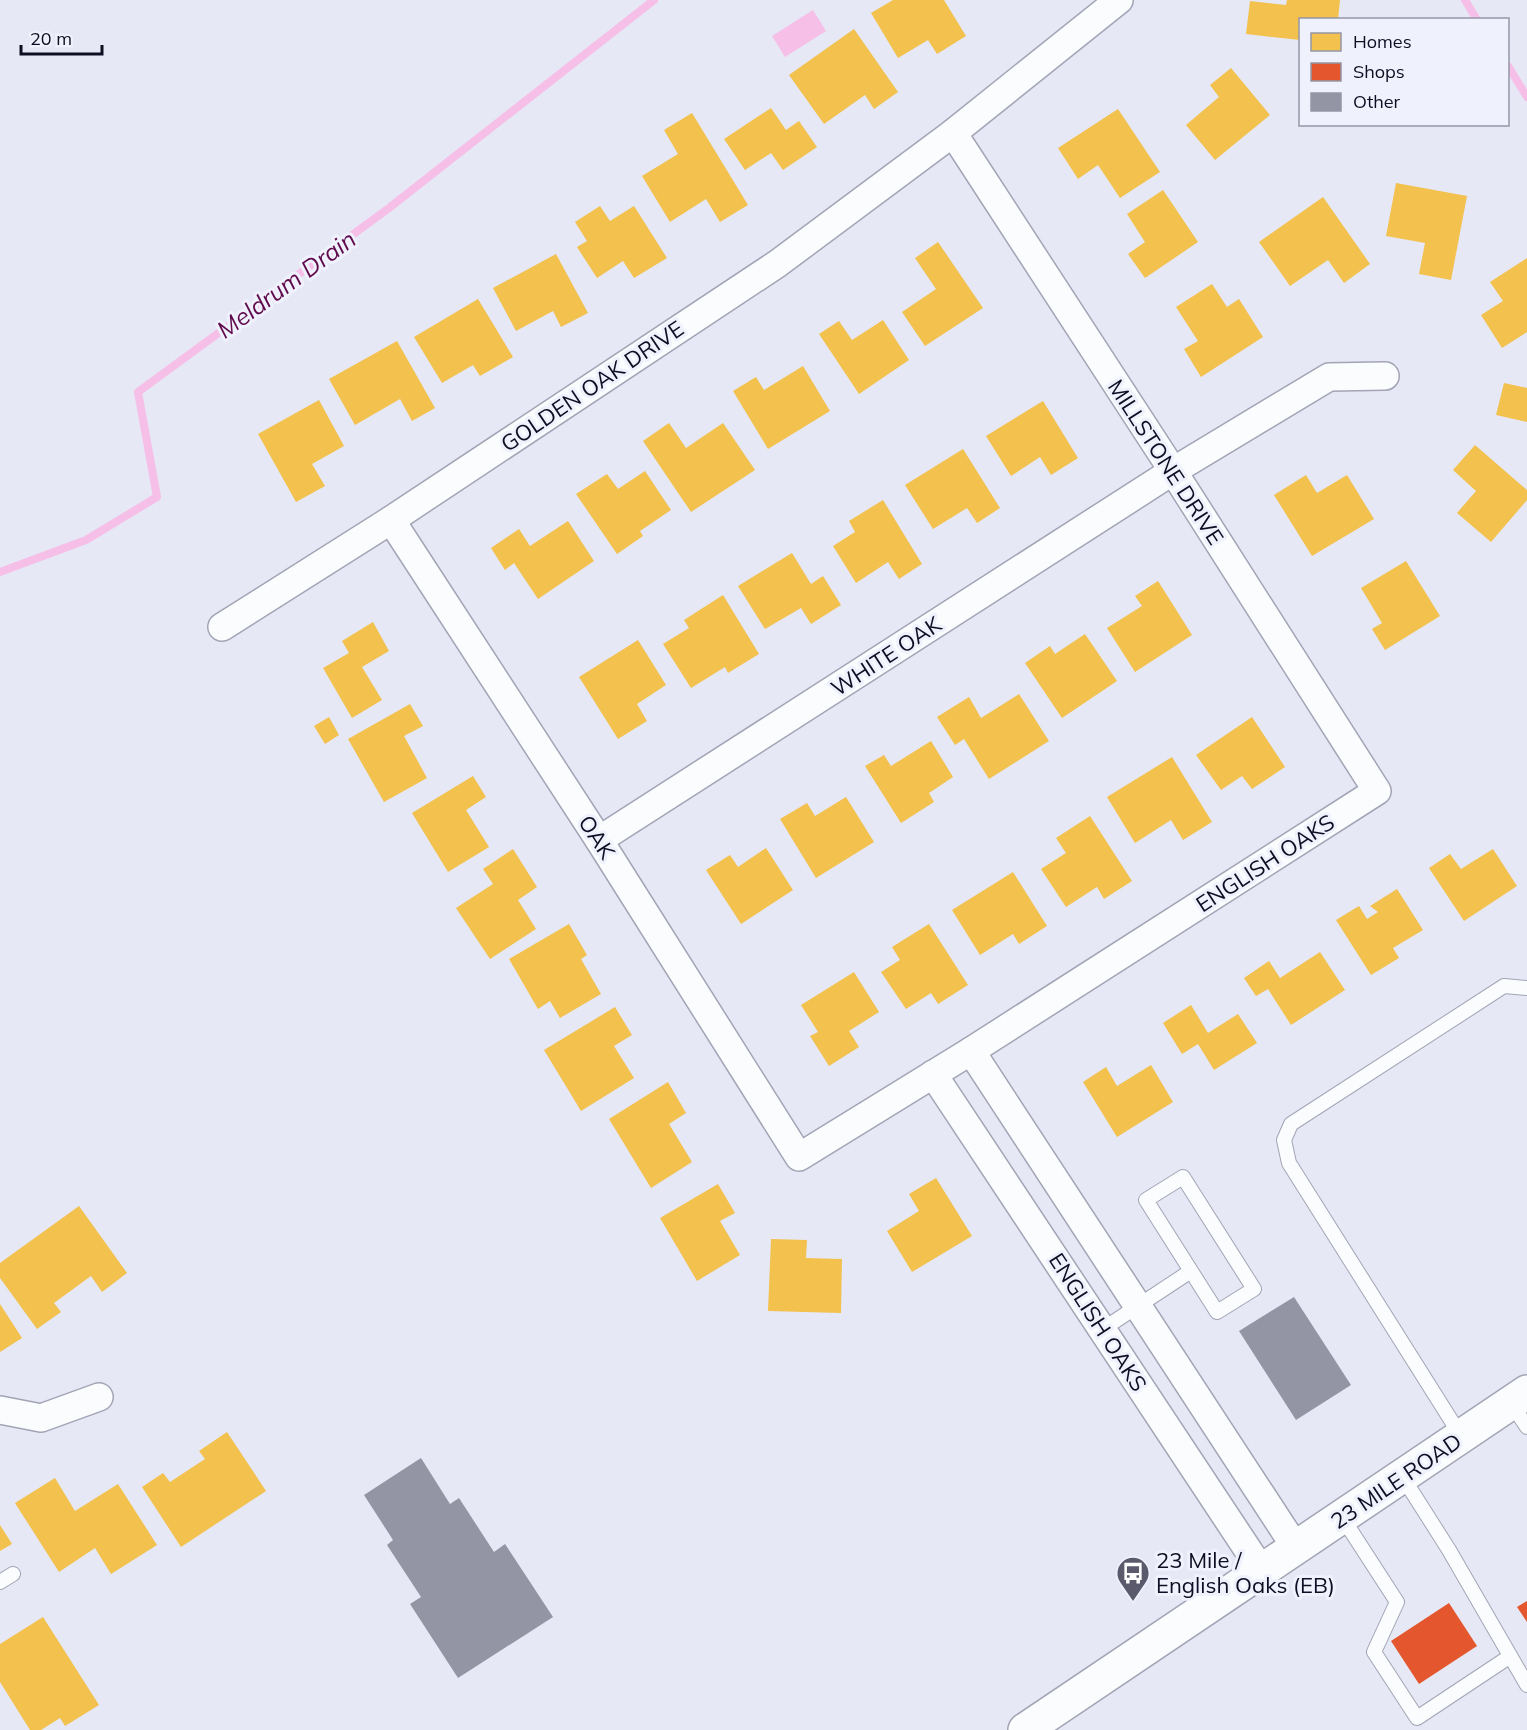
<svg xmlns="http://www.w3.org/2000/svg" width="1527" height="1730" font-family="Mulish,sans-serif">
	<rect width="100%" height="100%" fill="#e6e8f5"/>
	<polygon fill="#f6bfe8" points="813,10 826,31 785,57 772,36"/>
	<g fill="#f2c14e">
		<polygon points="893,0 944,0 966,36 937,54 928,40 898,58 871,13"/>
		<polygon points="1287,0 1340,0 1338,20 1300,20 1300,40 1246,34 1250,1 1286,5"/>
		<polygon points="854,29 898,92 874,109 865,95 824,124 789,75"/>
		<polygon points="1231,68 1270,115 1215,160 1186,125 1219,97 1210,85"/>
		<polygon points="771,108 786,130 799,121 817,147 783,170 771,153 745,170 724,139"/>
		<polygon points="1118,109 1160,172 1120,198 1098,165 1078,179 1058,148"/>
		<polygon points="692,113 748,205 720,222 706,199 670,222 642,176 678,154 664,130"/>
		<polygon points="1396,183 1467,196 1451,280 1419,274 1425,243 1386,236"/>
		<polygon points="1163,190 1198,242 1145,278 1128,254 1145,242 1127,214"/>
		<polygon points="1323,197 1370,264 1344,283 1328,260 1290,286 1259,242"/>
		<polygon points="600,206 610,221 634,206 667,258 634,278 623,261 597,278 577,247 587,241 575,222"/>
		<polygon points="938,242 983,308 925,346 902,312 936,289 915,258"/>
		<polygon points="556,254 588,313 561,327 553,311 516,331 493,288"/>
		<polygon points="1527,258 1527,332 1502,348 1481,315 1503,301 1490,282"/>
		<polygon points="1212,284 1227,307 1239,299 1263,337 1201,377 1184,349 1198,341 1176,307"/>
		<polygon points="478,299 513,357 480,376 473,365 442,383 414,337"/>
		<polygon points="883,320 909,360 859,394 819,334 839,321 852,340"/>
		<polygon points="397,341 435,408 412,421 400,399 355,425 329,379"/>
		<polygon points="803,366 830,411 768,449 733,391 756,377 764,390"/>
		<polygon points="1504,383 1527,388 1527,422 1496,415"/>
		<polygon points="319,400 344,446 312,464 325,486 296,502 258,434"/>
		<polygon points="1043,401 1078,458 1051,475 1040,457 1011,476 986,436"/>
		<polygon points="669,423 686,448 723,423 755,470 691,512 643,441"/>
		<polygon points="1475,445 1527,490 1527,500 1491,542 1457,513 1476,491 1453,470"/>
		<polygon points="963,449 1000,508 977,523 967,508 933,529 905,485"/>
		<polygon points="645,471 671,510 640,531 643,536 617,554 576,494 607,474 618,489"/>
		<polygon points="1306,475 1317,493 1347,475 1374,519 1312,556 1274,495"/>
		<polygon points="883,500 922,564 899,579 888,562 856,583 833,546 855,532 849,521"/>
		<polygon points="568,521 594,561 538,599 514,563 505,570 491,548 519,529 530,546"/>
		<polygon points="792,553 811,584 823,576 841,605 811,624 801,608 765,629 738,586"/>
		<polygon points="1406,561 1440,616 1385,650 1372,629 1382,623 1361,588"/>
		<polygon points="1158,581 1192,635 1135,672 1107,628 1142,606 1135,596"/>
		<polygon points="723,595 759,654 728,673 725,667 691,688 663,644 689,628 684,620"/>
		<polygon points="373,622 389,651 362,667 382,700 352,718 323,668 349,653 342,641"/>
		<polygon points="1085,634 1117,681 1062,718 1025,663 1050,646 1055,654"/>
		<polygon points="638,640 666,685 637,704 647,721 618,739 579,677"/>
		<polygon points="1019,694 1049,741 989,779 964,739 955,745 937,717 969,697 981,718"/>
		<polygon points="410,704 423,726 404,736 427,778 384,802 348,739"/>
		<polygon points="329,717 339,735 325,744 314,726"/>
		<polygon points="1252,717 1285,767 1252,789 1242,776 1221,790 1196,755"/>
		<polygon points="931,741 953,777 929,793 934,802 901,823 865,766 884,755 891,766"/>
		<polygon points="1172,757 1212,822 1183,840 1171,820 1135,843 1107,797"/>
		<polygon points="473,776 486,797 466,810 489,847 448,872 412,813"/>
		<polygon points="846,797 874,842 816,878 780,819 807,803 815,816"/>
		<polygon points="1090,816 1132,881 1104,899 1097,887 1066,907 1041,869 1066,853 1056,838"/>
		<polygon points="766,848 793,890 741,924 706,870 730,855 738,867"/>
		<polygon points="513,849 537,887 518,900 536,929 490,959 456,908 493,884 483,869"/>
		<polygon points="1493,849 1517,886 1464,921 1429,868 1450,854 1461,869"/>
		<polygon points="1013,872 1047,926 1019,944 1013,934 980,955 952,910"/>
		<polygon points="1397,889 1423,930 1393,948 1399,958 1371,975 1336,920 1359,906 1367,919 1378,912 1370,906"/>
		<polygon points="569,924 587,955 581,959 601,994 560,1018 550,1001 538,1009 509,959"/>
		<polygon points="929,924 968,985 938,1004 931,993 906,1009 881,972 900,960 892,947"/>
		<polygon points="1320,952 1345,990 1291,1025 1268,989 1256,996 1244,978 1269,961 1280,978"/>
		<polygon points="854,972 879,1012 849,1031 859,1047 829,1066 810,1036 818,1032 801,1005"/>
		<polygon points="1191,1005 1208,1033 1238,1014 1257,1043 1214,1070 1198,1044 1182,1054 1163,1023"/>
		<polygon points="615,1007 632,1035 614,1046 634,1078 581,1111 544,1050"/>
		<polygon points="1151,1065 1173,1102 1117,1137 1083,1082 1106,1067 1117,1086"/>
		<polygon points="668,1082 686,1113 669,1124 692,1162 651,1188 609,1119"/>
		<polygon points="936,1178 972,1236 912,1272 887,1231 919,1211 909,1194"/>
		<polygon points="718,1184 735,1213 720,1221 740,1255 697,1281 660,1218"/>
		<polygon points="79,1206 127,1273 102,1292 91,1276 54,1303 61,1312 37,1329 0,1278 0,1263"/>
		<polygon points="771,1239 807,1240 806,1258 842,1259 841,1313 768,1311"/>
		<polygon points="0,1304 22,1338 0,1352"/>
		<polygon points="227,1432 266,1491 181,1547 142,1487 163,1473 170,1482 205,1459 199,1451"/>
		<polygon points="55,1478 75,1511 118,1484 157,1545 111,1574 95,1548 59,1572 15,1503"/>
		<polygon points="0,1525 12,1544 0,1551"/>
		<polygon points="43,1617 99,1705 65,1726 60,1718 41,1730 30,1730 0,1682 0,1644"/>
	</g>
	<g fill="#e4572e">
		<polygon points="1527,1601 1527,1622 1517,1607"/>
		<polygon points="1449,1603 1477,1646 1419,1684 1391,1641"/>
	</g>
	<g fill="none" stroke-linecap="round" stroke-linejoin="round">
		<g stroke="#f6bfe8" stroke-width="8">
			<polyline points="1465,0 1477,20"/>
			<polyline points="1508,66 1527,97"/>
			<polyline points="0,572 86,540 157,497 138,392 389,208 654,0"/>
		</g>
	</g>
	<g fill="#9495a4">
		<polygon points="1294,1297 1351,1385 1296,1420 1239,1331"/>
		<polygon points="421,1458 450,1504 459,1498 494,1552 505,1544 553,1617 458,1678 410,1604 421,1597 387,1545 393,1540 364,1495"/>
	</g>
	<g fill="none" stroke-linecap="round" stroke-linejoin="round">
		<defs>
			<g id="service">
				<polyline points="1103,1329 1191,1271 1217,1312 1254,1289 1183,1177 1146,1200 1191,1271"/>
				<polyline points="1511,1403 1527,1427"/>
				<polyline points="1461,1436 1289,1163 1284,1140 1291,1124 1504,986 1527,988"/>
				<polyline points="1402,1476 1449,1550 1527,1685"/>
				<polyline points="1342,1517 1397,1602 1374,1652 1417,1718 1509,1657"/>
				<polyline points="0,1582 13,1574"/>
			</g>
			<g id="minor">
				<polyline points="391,520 599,840 799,1157 971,1051 1377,791 1173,471 953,133"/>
				<polyline points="222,627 391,520 777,264 953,133 1119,0"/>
				<polyline points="599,840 1173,471 1329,377 1385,376"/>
				<polyline points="971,1051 1296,1548"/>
				<polyline points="933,1074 1262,1571"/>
				<polyline points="0,1410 41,1418 99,1397"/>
			</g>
			<polyline id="primary" points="1025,1730 1527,1392"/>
		</defs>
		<use href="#service" stroke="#a3a4b5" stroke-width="16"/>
		<use href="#minor" stroke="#a3a4b5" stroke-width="30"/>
		<use href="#primary" stroke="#a3a4b5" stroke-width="36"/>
		<use href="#service" stroke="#fbfcfe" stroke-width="14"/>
		<use href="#minor" stroke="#fbfcfe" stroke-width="27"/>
		<use href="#primary" stroke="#fbfcfe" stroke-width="33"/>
	</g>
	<defs>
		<symbol id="bus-pin" viewBox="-11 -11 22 30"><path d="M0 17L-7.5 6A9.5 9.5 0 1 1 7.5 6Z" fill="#5a5a6c" stroke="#eff1fd"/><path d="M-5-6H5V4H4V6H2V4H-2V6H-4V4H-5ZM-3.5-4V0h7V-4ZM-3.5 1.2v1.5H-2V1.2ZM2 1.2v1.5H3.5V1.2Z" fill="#fff"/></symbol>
	</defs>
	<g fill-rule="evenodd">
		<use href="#bus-pin" x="1114" y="1554" width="38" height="52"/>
	</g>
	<g text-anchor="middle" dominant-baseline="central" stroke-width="6" stroke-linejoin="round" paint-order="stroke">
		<g font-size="22" fill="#0e0e23" stroke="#eff1fd">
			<text transform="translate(592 386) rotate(-34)">GOLDEN OAK DRIVE</text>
			<text transform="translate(1166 462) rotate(57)">MILLSTONE DRIVE</text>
			<text transform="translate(886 656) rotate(-33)">WHITE OAK</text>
			<text transform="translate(597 837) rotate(57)">OAK</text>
			<text transform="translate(1265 863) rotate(-33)">ENGLISH OAKS</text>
			<text transform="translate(1098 1322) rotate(57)">ENGLISH OAKS</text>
			<text transform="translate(1396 1481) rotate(-34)">23 MILE ROAD</text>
		</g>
		<g font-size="22" fill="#0e0e23" stroke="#eff1fd" text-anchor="start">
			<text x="1156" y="1560">23 Mile /<tspan x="1156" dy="25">English Oaks (EB)</tspan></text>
		</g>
		<g font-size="24" font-style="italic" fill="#600a4c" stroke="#eff1fd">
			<text transform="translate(286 284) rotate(-36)">Meldrum Drain</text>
		</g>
	</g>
	<rect x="1299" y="18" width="210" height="108" fill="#eff1fd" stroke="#9596a6" stroke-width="1.5"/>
	<rect x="1311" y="33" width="30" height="18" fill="#f2c14e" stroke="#9596a6" stroke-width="1.5"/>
	<text x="1353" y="48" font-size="18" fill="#0e0e23">Homes</text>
	<rect x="1311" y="63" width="30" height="18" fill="#e4572e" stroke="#9596a6" stroke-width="1.5"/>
	<text x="1353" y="78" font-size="18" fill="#0e0e23">Shops</text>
	<rect x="1311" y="93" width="30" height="18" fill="#9495a4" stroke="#9596a6" stroke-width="1.5"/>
	<text x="1353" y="108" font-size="18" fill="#0e0e23">Other</text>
	<path d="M21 45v9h81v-9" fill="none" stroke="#0e0e23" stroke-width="3"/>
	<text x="30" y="45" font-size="18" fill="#0e0e23" stroke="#eff1fd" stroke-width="4.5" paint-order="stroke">20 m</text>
</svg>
